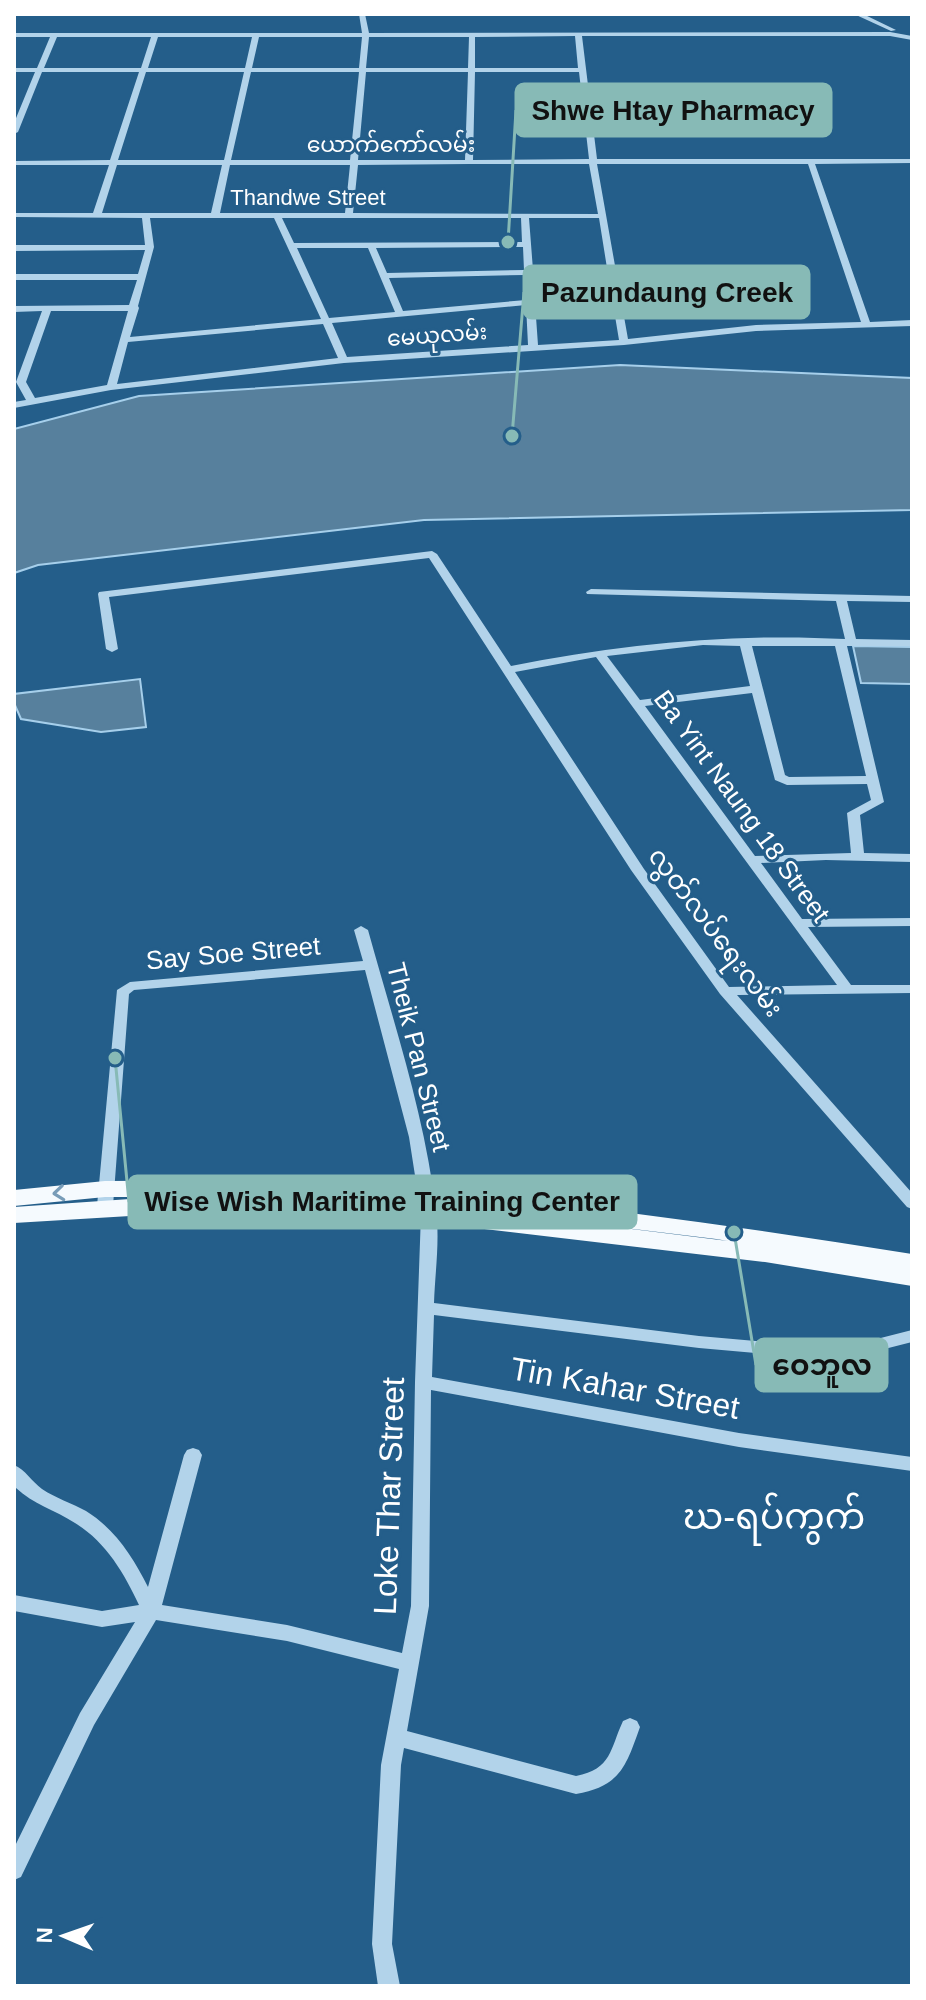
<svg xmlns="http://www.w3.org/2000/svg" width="926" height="2000" font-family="Helvetica,'Noto Sans Myanmar',sans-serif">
	<rect width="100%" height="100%" fill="#245e8a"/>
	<g fill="#57809d" stroke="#a6cfeb" stroke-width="2">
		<polygon points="620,365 912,378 912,510 424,520 38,565 14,573 14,429 139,396"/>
		<polygon points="853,646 912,647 912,684 861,683"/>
		<polygon points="140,679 146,727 101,732 21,719 14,703 14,694"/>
	</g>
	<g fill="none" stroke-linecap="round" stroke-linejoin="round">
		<g fill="#b2d3ea" fill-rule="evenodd">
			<path d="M 359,14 L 365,14 L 369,33 L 890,32 L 912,36 L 912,40 L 890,36 L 582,36 L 597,159 L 912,159 L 912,163 L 815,164 L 870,322 L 912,320 L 912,326 L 756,331 L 624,345 L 344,363 L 111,390 L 14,408 L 14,402 L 26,400 L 16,382 L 42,311 L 14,312 L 14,306 L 129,305 L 137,280 L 14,280 L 14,274 L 138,274 L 145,250 L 14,251 L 14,245 L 145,245 L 142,218 L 14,217 L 14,213 L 93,213 L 109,165 L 14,165 L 14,161 L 110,160 L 139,72 L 42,72 L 18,132 L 14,134 L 14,123 L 35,72 L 14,72 L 14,68 L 37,68 L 50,37 L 14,37 L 14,33 L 362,33 ZM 575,36 L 578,68 L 475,68 L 475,37 ZM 57,37 L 151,37 L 141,68 L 44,68 ZM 158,37 L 252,37 L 245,68 L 148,68 ZM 259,37 L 362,37 L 359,68 L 252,68 ZM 369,37 L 469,37 L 468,68 L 366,68 ZM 146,72 L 244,72 L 224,160 L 118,160 ZM 251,72 L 359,72 L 350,160 L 231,160 ZM 366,72 L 468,72 L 465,160 L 358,160 ZM 475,72 L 579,72 L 589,159 L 473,160 ZM 469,164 L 589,164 L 598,214 L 353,213 L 358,165 ZM 597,164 L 808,164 L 861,322 L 756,325 L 628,339 ZM 117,165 L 222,165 L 211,213 L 102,213 ZM 230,165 L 350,165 L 345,213 L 220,213 ZM 150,218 L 274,218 L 321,319 L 130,337 L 139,308 L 138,306 L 154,247 ZM 282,218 L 521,218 L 522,242 L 294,243 ZM 529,218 L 599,218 L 607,268 L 533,270 ZM 523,247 L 524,270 L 387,273 L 376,248 ZM 297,248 L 368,248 L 395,312 L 329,318 ZM 608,274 L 619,340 L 538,345 L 533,275 ZM 524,275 L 526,300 L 403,311 L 389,278 ZM 526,305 L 528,345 L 347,357 L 332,323 ZM 51,311 L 128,311 L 107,385 L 35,398 L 26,382 ZM 323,324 L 338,358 L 117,384 L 128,342 Z"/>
			<polygon points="854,14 863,14 896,30 891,31"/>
			<path d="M 432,551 L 437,554 L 511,666 C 621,644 733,633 845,639 L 836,601 L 587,594 L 586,592 L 591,589 L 912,596 L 912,602 L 847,601 L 856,639 L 912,640 L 912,646 L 847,646 L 884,802 L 860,815 L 864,853 L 912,854 L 912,862 L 826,860 L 761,863 L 802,919 L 912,918 L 912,926 L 808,927 L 851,985 L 912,985 L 912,993 L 737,995 L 912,1193 L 912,1209 L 907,1207 L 720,994 L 631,870 L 429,558 L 109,597 L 118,649 L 112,652 L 106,649 L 98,594 L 99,592 ZM 703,645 L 740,646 L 750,686 L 640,700 L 607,656 ZM 752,646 L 835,646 L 866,776 L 789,777 L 785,775 ZM 596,657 L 837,985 L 729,987 L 644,869 L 515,672 ZM 752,693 L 775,780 L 787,785 L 867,784 L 871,800 L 847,813 L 851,853 L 755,856 L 645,706 Z"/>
			<path d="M 361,926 L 368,930 C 393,1021 425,1115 436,1211 C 440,1240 435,1273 434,1303 L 699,1336 L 799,1345 L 861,1343 L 912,1330 L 912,1342 L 861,1355 L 799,1357 L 699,1348 L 434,1315 L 432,1377 L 739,1433 L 912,1457 L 912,1471 L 739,1447 L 431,1390 L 429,1606 L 407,1731 L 576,1776 C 612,1769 610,1749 623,1721 L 630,1718 L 637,1721 L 640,1727 C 626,1766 621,1786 576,1794 L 404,1748 L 401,1765 L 392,1944 L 400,1986 L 378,1986 L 372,1944 L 381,1765 L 399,1669 L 287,1641 L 156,1620 L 94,1725 L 21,1877 L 14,1880 L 14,1848 L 80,1713 L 135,1622 L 102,1627 L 14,1611 L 14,1595 L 102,1611 L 139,1605 C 124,1573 106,1542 75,1523 C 55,1510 33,1504 16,1488 L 14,1465 C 25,1469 32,1482 42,1489 C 55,1498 72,1503 86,1511 C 115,1529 133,1557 148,1587 L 184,1455 L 187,1450 L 193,1448 L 199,1450 L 202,1455 L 162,1605 L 287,1625 L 402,1653 L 411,1606 L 415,1382 L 421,1214 L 409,1137 L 365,970 L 134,990 L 129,994 L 113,1206 L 110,1210 L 100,1210 L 97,1206 L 117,990 L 130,982 L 363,961 L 354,930 Z"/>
		</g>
		<path fill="#f5fafe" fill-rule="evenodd" d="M 314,1180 C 515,1196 713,1222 912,1254 L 912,1286 L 765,1262 L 365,1215 L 213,1211 L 14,1223 L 14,1207 L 159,1197 L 105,1197 L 14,1206 L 14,1190 L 105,1181 ZM 551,1219 L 716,1239 L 728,1241 Z"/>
	</g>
	<defs><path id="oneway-chevron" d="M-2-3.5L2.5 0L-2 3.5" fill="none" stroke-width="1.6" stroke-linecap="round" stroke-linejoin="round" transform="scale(2)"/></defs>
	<use stroke="#789cb8" href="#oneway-chevron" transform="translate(59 1193) rotate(174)"/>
	<g text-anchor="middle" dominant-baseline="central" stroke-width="6" stroke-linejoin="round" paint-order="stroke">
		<g font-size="22" fill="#fff" stroke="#245e8a">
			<text x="391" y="144">ယောက်ကော်လမ်း</text>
			<text x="308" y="197">Thandwe Street</text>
			<text transform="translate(437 335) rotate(-4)">မေယုလမ်း</text>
		</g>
		<g font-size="26" fill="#fff" stroke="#245e8a">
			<text transform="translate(742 806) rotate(54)">Ba Yint Naung 18 Street</text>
			<text transform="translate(716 932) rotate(53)">လွတ်လပ်ရေးလမ်း</text>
			<text transform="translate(233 953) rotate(-5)">Say Soe Street</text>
			<text transform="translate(419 1057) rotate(76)">Theik Pan Street</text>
		</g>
		<g font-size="32" fill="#fff" stroke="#245e8a">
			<text transform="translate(625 1388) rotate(10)">Tin Kahar Street</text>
			<text transform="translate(389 1496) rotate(-88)">Loke Thar Street</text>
		</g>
		<g font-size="36" fill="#fff" stroke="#245e8a">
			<text x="774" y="1516">ဃ-ရပ်ကွက်</text>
		</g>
	</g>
	<path fill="none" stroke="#87bab6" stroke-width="3" d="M508 242L516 110M512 436L524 292M115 1058L129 1202M734 1232L756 1365"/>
	<g fill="#87bab6" stroke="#245e8a" stroke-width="3">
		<circle cx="508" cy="242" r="8"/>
		<circle cx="512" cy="436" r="8"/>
		<circle cx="115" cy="1058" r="8"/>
		<circle cx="734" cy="1232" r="8"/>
	</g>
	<g fill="#87bab6" stroke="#87bab6" stroke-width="3">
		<rect x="516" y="84" width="315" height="52" rx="8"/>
		<rect x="524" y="266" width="285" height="52" rx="8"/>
		<rect x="129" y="1176" width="507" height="52" rx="8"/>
		<rect x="756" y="1339" width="131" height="52" rx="8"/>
	</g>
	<g font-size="28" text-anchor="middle" font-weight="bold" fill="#111">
		<text x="673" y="120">Shwe Htay Pharmacy</text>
		<text x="667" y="302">Pazundaung Creek</text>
		<text x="382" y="1211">Wise Wish Maritime Training Center</text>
		<text x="822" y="1375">ဝေဘူလ</text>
	</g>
	<rect width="926" height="2000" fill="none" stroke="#ffffff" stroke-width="32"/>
	<g transform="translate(64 1936) rotate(272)" stroke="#245e8a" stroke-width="6" paint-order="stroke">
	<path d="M0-6L14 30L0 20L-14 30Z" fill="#ffffff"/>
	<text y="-12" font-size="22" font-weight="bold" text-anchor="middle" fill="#ffffff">N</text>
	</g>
</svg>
